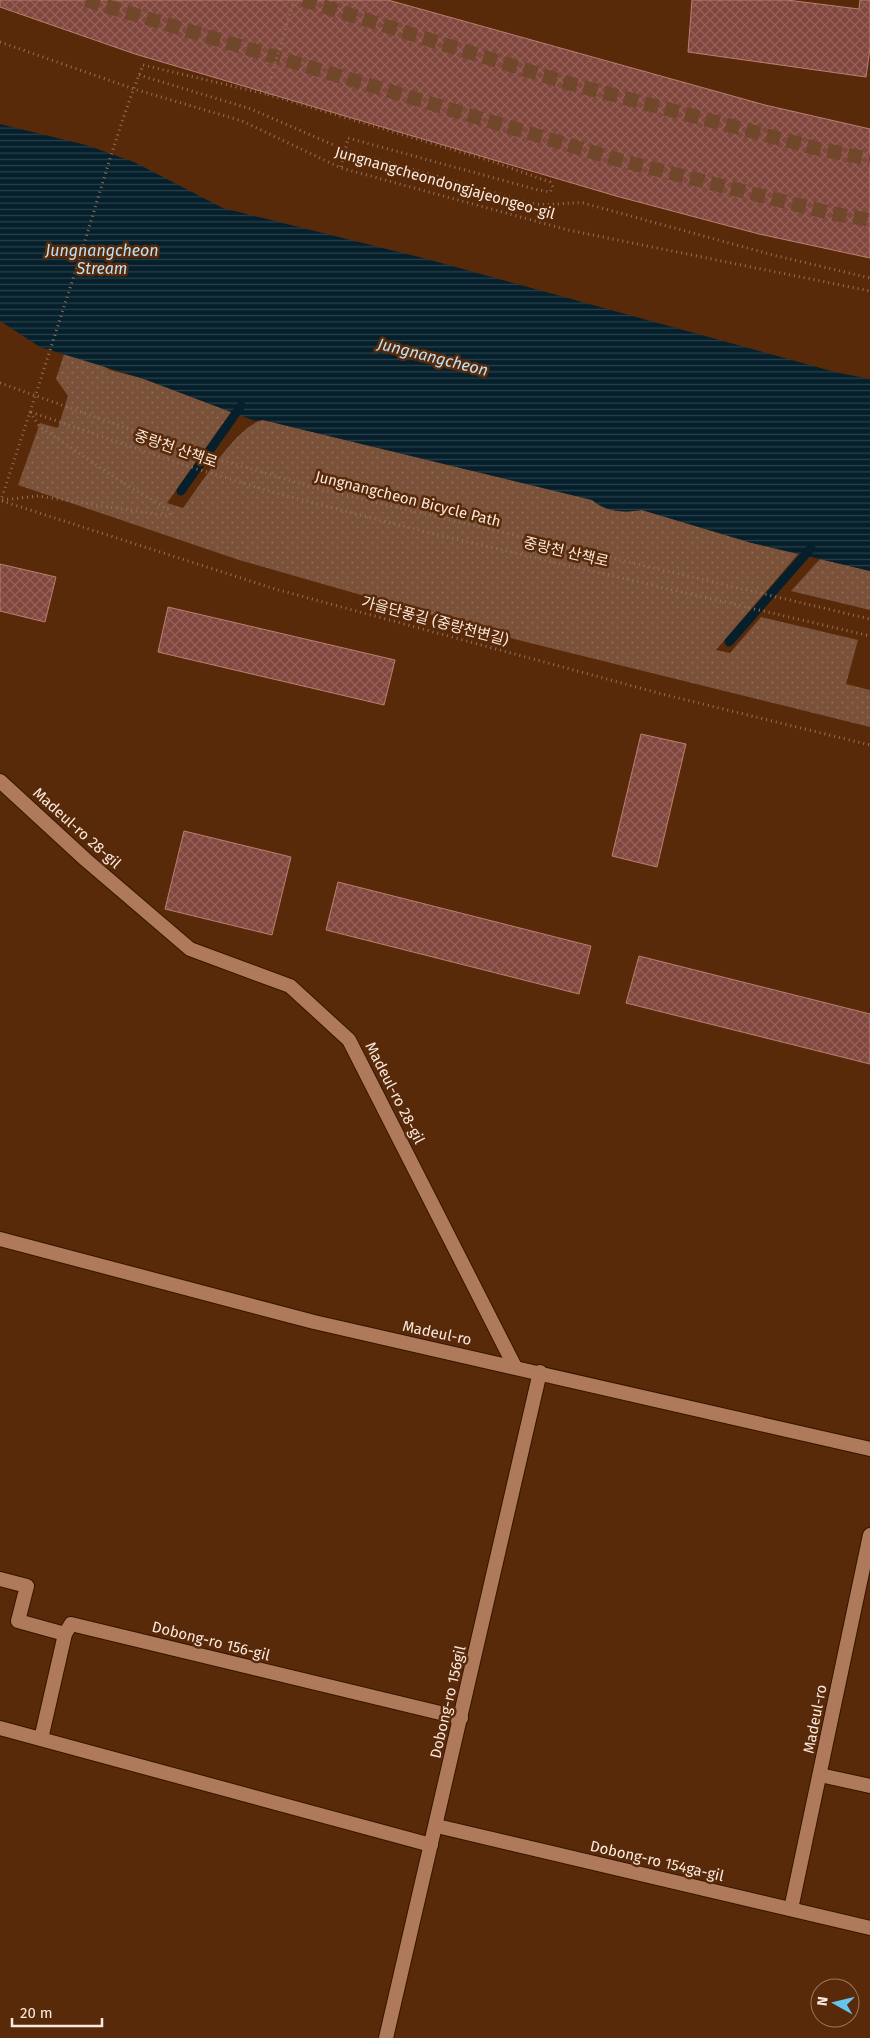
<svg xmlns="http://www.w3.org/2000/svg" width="870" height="2038" font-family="'Fira Sans','Noto Sans KR',sans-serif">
	<defs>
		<pattern id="park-dots" width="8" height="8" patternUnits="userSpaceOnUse" patternTransform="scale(1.25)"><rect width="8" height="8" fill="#7a5139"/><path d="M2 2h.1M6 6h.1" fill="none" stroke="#8e6a55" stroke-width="1.8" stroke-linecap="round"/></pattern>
		<pattern id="water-rules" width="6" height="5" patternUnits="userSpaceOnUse" patternTransform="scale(1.25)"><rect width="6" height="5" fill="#05202c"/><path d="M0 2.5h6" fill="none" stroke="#2a404a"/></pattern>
		<pattern id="building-cross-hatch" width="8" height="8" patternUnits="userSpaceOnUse" patternTransform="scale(1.25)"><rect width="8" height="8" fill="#81473e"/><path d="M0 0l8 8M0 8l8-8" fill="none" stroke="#946259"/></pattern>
	</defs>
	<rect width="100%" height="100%" fill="#582a0a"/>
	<g fill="url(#park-dots)">
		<path d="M 64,354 L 96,362 L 110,370 L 144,379 L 231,412 L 167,503 L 183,508 C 199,487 237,425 263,420 L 593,500 C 605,512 625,513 642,510 L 752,543 L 798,554 L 716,650 L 730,653 L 761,617 L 858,640 L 846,684 L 870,690 L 870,727 L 518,640 L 239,560 L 18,485 L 40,423 L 58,428 L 68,396 L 56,379 Z"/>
		<polygon points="820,559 870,571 870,610 791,591"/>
	</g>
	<path fill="url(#water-rules)" d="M 0,124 L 86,145 L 134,162 L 223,208 L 427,259 L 835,372 L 870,379 L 870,571 L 752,543 L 642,510 C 625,513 605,512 592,500 L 263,420 L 255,421 L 144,379 L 40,347 L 0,321 Z"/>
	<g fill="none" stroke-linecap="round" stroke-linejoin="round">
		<g stroke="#05202c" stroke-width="9">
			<polyline points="181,491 241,406"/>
			<polyline points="729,642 811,548"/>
		</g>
	</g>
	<g fill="url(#building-cross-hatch)" stroke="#bc7e72">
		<polygon points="0,0 388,0 765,105 870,129 870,258 759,234 616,196 135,54 0,7"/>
		<polygon points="692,0 787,0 859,9 860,0 870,0 870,48 866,77 688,52"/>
		<polygon points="0,564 56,577 45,622 0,611"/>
		<polygon points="168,607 395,660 384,705 158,652"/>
		<polygon points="641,734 686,744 657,867 612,856"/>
		<polygon points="184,831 291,857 272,935 165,909"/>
		<polygon points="338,882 591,946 579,994 326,930"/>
		<polygon points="639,956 870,1014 870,1064 626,1003"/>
	</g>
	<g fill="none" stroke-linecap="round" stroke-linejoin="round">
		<g stroke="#70472a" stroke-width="14" stroke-dasharray="14 7" stroke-linecap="butt">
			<polyline points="86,0 619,160 830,213 870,220"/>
			<polyline points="303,0 564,82 819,149 870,159"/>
		</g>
		<defs>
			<g id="service">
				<polyline points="820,1775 870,1786"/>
				<polyline points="791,1909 870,1535"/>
			</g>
			<g id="minor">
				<polyline points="0,781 86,860 190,949 290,986 349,1040 515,1367"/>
				<polyline points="0,1579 27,1586 18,1621 65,1634"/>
				<polyline points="0,1728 431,1845"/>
				<polyline points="41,1739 65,1634 71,1624 461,1718"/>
				<polyline points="437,1826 870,1928"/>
				<polyline points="386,2038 540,1372"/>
			</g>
			<polyline id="tertiary" points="0,1239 314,1322 870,1449"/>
		</defs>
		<use href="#service" stroke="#371400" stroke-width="16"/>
		<use href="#minor" stroke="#371400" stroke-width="16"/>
		<use href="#tertiary" stroke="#371400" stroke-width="16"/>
		<g stroke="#937058" stroke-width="3" stroke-dasharray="1 4" stroke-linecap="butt">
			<polyline points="0,42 134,89 242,121 341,168 568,230 870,291"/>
			<path d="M 139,75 L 251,109 L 345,150 L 530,203 C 549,207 564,202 583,203 L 773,255 L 870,278"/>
			<polyline points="0,383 191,451 315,488 870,619"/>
			<path d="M 30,412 L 39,426 L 120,481 L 169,510 L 170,514 L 168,516 L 38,496 L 1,500 C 27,421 53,342 78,263 C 99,197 117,129 143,65 L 266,94"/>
			<polyline points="31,412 184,465 279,494 434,534 870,636"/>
			<polyline points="2,501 275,589 662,694 870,745"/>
		</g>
		<use href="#service" stroke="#af795b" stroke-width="14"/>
		<use href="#minor" stroke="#af795b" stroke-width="14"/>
		<use href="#tertiary" stroke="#af795b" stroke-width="14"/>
		<polyline stroke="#937058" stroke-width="3" stroke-dasharray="1 4" stroke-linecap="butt" points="294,0 266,94 494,162 550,182 553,187 550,192 538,190 348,138 341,168"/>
	</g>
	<g text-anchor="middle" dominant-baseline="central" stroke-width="5" stroke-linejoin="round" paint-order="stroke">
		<g font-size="15" fill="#fbe9df" stroke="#582a0a">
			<text transform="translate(445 183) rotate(16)">Jungnangcheondongjajeongeo-gil</text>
			<text transform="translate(176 449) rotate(19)">중랑천 산책로</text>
			<text transform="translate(408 499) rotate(14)">Jungnangcheon Bicycle Path</text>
			<text transform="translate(566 552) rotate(13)">중랑천 산책로</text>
			<text transform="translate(435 621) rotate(15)">가을단풍길 (중랑천변길)</text>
			<text transform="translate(77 828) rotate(42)">Madeul-ro 28-gil</text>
			<text transform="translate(395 1093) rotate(63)">Madeul-ro 28-gil</text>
			<text transform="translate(437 1333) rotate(12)">Madeul-ro</text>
			<text transform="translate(211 1641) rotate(14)">Dobong-ro 156-gil</text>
			<text transform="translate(448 1702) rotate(-77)">Dobong-ro 156gil</text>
			<text transform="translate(815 1719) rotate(-79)">Madeul-ro</text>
			<text transform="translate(657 1861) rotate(13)">Dobong-ro 154ga-gil</text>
		</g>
		<g font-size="16" font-style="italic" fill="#bae3f8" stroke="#582a0a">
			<text x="102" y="250">Jungnangcheon<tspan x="102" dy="18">Stream</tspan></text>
			<text transform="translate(433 357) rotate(14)">Jungnangcheon</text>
		</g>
	</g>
	<g transform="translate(835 2003) rotate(278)"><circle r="24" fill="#582a0a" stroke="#99765f"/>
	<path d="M0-4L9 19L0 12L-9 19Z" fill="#67c4ef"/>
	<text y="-8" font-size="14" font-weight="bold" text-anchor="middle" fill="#fbe9df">N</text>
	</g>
	<path d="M12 2018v8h90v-8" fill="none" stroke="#fbe9df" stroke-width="2.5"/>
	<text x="20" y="2018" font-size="15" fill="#fbe9df" stroke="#582a0a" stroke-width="4" paint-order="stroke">20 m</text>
</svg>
